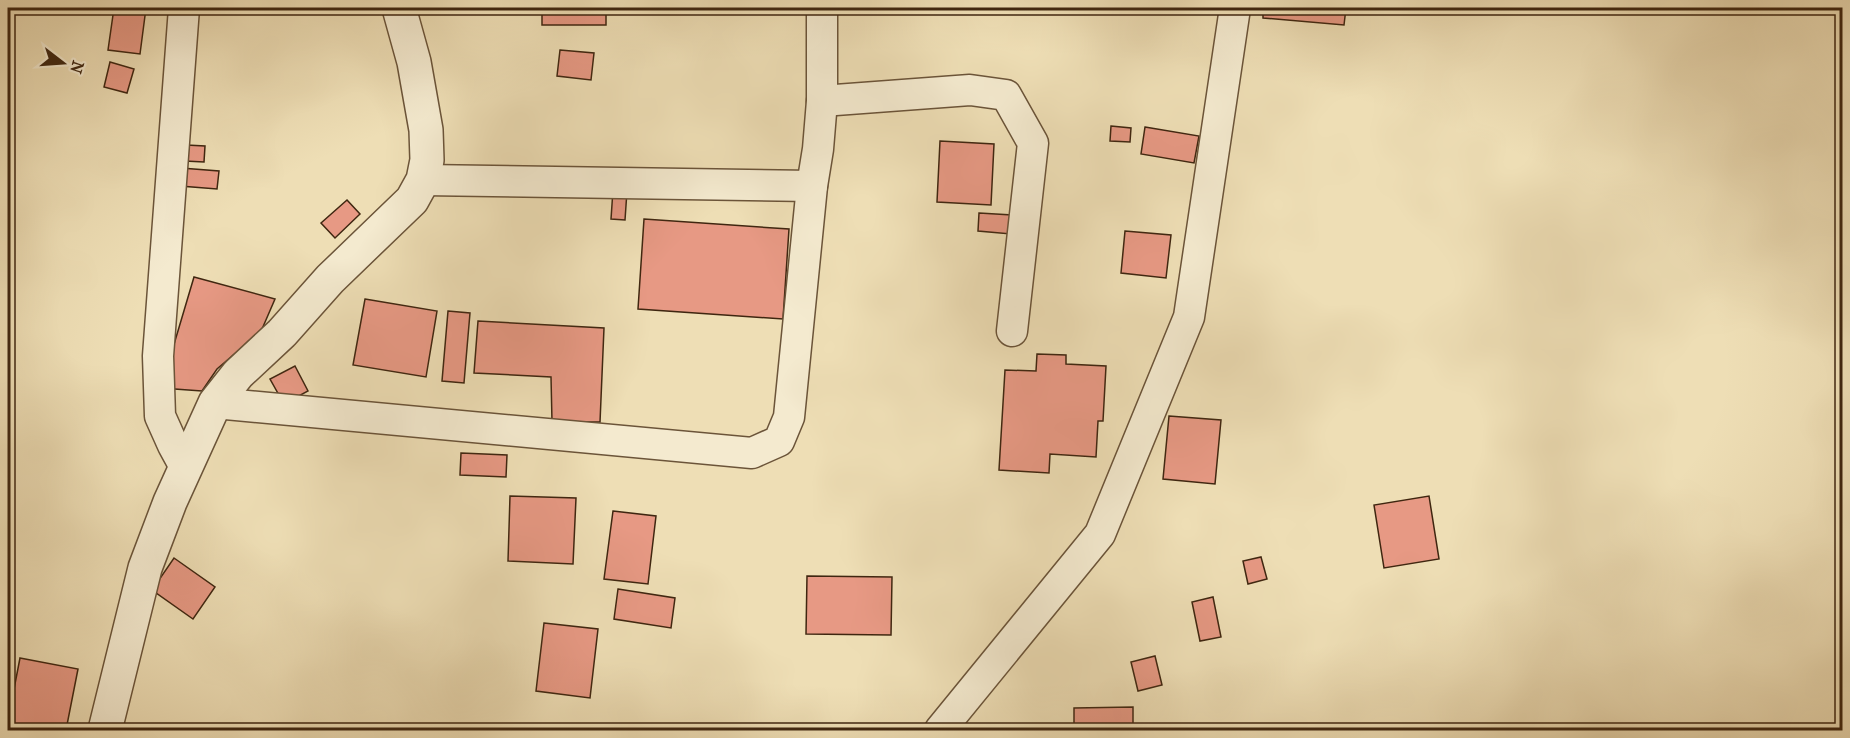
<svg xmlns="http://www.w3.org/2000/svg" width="1850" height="738" font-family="'IM FELL French Canon',serif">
	<rect width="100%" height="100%" fill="#eedeb5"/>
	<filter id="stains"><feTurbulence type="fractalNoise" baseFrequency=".00333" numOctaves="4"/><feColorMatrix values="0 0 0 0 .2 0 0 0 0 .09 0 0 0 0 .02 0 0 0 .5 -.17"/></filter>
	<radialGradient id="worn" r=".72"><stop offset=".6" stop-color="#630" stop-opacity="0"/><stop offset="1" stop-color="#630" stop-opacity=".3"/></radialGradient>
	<g fill="#e79984" stroke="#3f2610" stroke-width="1.5">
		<polygon points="114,8 146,8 140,54 108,50"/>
		<rect x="542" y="8" width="64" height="17"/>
		<polygon points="1263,8 1346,8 1344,25 1263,18"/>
		<polygon points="560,50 594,53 591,80 557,76"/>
		<polygon points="110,62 134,69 127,93 104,87"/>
		<polygon points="1111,126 1131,128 1130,142 1110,141"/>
		<polygon points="1145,127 1199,136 1194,163 1141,154"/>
		<polygon points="940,141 994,144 991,205 937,202"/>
		<polygon points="186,145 205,146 204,162 185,161"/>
		<polygon points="181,168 219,171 217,189 180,186"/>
		<polygon points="613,190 627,191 625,220 611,219"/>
		<polygon points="347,200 360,214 335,238 321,223"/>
		<polygon points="979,213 1012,215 1011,234 978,231"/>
		<polygon points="644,219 789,229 783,319 638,309"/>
		<polygon points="1125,231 1171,235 1166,278 1121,273"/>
		<polygon points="194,277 275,299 259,336 245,345 217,369 202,391 161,388"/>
		<polygon points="365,299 437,311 426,377 353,365"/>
		<polygon points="448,311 470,313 464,383 442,381"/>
		<polygon points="478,321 604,328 600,422 552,422 551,377 474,373"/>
		<polygon points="1037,354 1066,355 1066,364 1106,366 1103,421 1098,421 1096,457 1050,454 1049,473 999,470 1005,370 1036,371"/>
		<polygon points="295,366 308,391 284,404 270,379"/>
		<polygon points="1169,416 1221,420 1215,484 1163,479"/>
		<polygon points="461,453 507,455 506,477 460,475"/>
		<polygon points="510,496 576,498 573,564 508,561"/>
		<polygon points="1429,496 1439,559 1384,568 1374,505"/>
		<polygon points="613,511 656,516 648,584 604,579"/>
		<polygon points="1261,557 1267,579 1248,584 1243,561"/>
		<polygon points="174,558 215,587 193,619 152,590"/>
		<polygon points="807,576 892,577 891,635 806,634"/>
		<polygon points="618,589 675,598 671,628 614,619"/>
		<polygon points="1213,597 1221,637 1200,641 1192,602"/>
		<polygon points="544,623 598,629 590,698 536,691"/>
		<polygon points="1155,656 1162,685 1138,691 1131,662"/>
		<polygon points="20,658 78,669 66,730 16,730 8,729 8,720"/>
		<polygon points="1133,707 1133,730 1074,730 1074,708"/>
	</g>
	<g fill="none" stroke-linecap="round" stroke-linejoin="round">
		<defs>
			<g id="minor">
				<polyline points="184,8 158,356 160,416 173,445 185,467"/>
				<polyline points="822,101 970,90 1006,95 1033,143 1012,331"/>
				<polyline points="423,180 812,186"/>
				<polyline points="215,403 752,453 779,441 789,417 812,186 818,149 822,101 822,8"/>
				<polyline points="940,730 1100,534 1189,317 1235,8"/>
			</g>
			<polyline id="tertiary" points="105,730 145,568 170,502 215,403 238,374 282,333 330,279 412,200 423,180 427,160 426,130 414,62 399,8"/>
		</defs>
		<use href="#minor" stroke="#6b5439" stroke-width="33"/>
		<use href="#tertiary" stroke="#6b5439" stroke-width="36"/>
		<use href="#minor" stroke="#f4eacf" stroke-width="30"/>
		<use href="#tertiary" stroke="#f4eacf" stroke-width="33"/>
	</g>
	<rect width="1850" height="738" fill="none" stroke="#eedeb5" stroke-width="30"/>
	<rect x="9" y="9" width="1832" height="720" fill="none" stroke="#3f2610" stroke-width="3"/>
	<rect x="15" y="15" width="1820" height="708" fill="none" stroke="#3f2610" stroke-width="1.5"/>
	<g transform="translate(63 63) rotate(107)" stroke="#f4eacf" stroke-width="4.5" paint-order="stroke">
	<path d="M0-4.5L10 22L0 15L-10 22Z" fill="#3f2610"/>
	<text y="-9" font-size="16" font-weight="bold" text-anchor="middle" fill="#3f2610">N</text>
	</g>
	<rect width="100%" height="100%" filter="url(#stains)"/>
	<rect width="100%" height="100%" fill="url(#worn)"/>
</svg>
